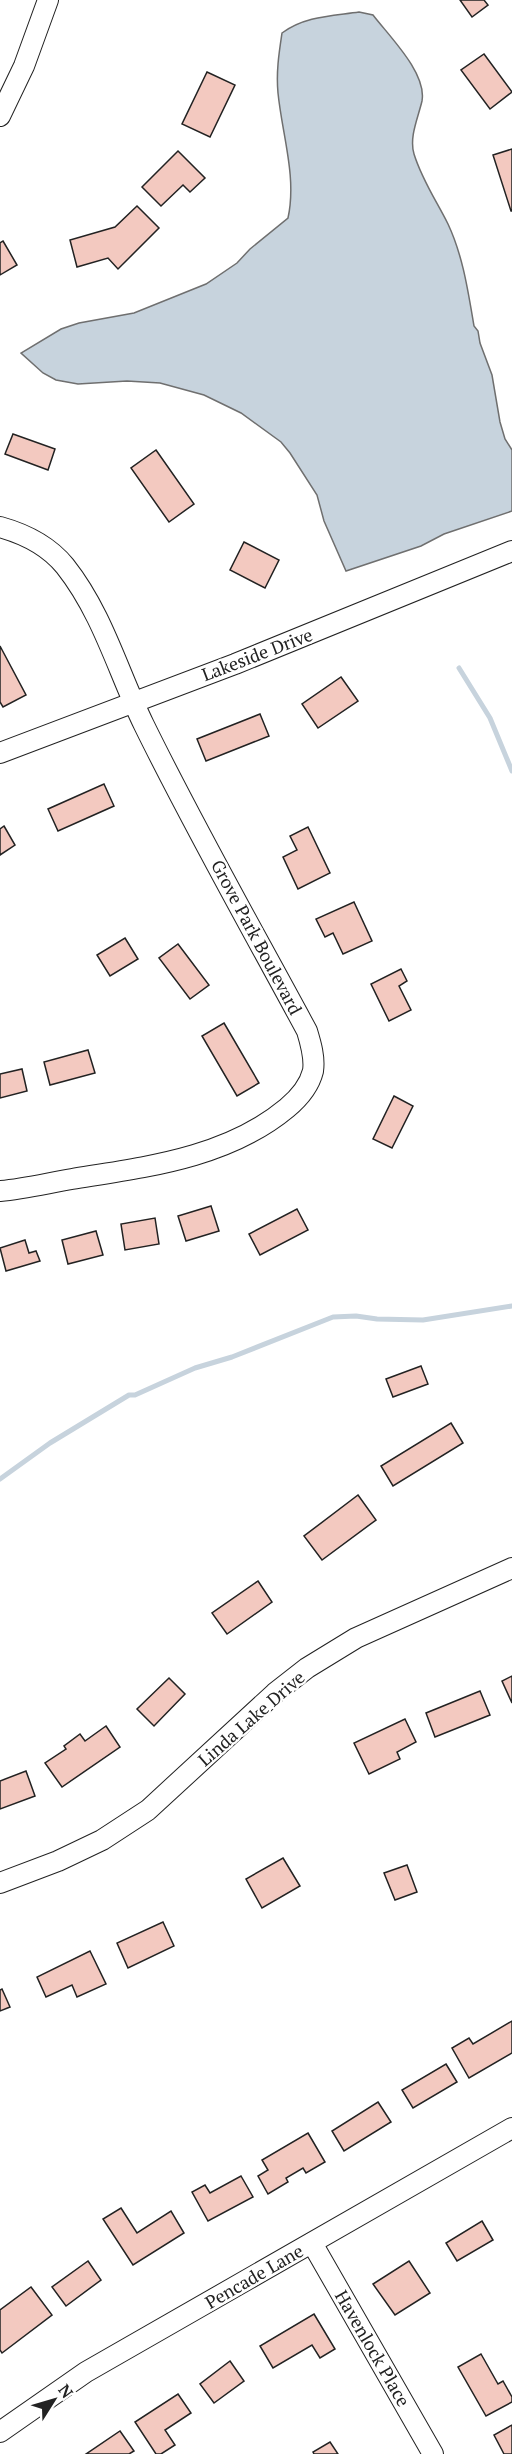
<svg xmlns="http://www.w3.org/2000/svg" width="512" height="2454" font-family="'PT Serif',serif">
	<rect width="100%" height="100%" fill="#fff"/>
	<path fill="#c7d3dd" stroke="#6f6f6f" stroke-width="1.5" d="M 359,12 L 373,15 C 389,36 427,73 422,101 C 418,118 409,137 414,154 C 422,180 436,200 448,224 C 463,256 468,291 474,326 L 478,331 L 480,343 L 492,375 L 500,422 L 505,439 L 512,450 L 512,511 L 444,534 L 421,546 L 346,571 L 324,521 L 317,495 L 290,453 L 281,442 L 241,413 L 204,395 L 160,383 L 127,381 L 78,384 L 56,380 L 43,373 L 21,353 L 61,329 L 79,323 L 134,313 L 206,284 L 237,263 L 250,249 L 288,218 C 297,177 282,134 278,93 C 276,72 279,53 282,33 C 305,16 332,16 359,12 Z"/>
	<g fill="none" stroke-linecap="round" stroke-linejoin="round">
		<g stroke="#c7d3dd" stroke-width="5">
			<polyline points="459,668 490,718 512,771"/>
			<polyline points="0,1479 50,1443 129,1395 135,1395 195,1368 232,1357 333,1317 356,1316 377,1319 423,1320 512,1306"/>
		</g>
	</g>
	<g fill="#f3c9c0" stroke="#222" stroke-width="1.5">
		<polygon points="460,0 484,0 488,5 472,17"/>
		<polygon points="484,54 512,92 490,109 461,70"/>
		<polygon points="207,72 235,85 210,137 182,124"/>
		<polygon points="512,149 512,211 511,211 493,155"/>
		<polygon points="178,151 205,178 190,192 183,185 161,206 142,187"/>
		<polygon points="137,206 159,228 118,269 108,258 77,267 70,240 115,227"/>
		<polygon points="3,241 17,265 0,275 0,243"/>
		<polygon points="13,434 55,449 48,470 5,454"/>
		<polygon points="156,450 194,504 169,522 131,468"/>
		<polygon points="244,542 279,560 265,588 230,570"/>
		<polygon points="0,646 26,695 3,707 0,702"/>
		<polygon points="341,677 358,701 318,728 302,704"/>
		<polygon points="260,714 269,736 206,761 197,739"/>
		<polygon points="104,784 114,806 58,831 48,809"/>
		<polygon points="4,826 15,845 0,855 0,829"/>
		<polygon points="308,827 330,873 298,889 283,857 297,850 290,836"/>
		<polygon points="354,902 372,941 343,954 333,933 325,937 316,919"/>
		<polygon points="125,938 138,959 110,976 97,955"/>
		<polygon points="178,944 209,985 190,999 159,958"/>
		<polygon points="401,969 407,981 399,986 411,1010 389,1021 371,984"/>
		<polygon points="224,1023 259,1083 237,1096 202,1036"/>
		<polygon points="88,1050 95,1073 50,1085 44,1062"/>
		<polygon points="22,1069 27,1091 0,1098 0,1074"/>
		<polygon points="394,1096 413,1106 392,1148 373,1139"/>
		<polygon points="211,1206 219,1231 186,1241 178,1216"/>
		<polygon points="297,1209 308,1230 260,1255 249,1234"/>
		<polygon points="155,1218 159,1244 125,1250 121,1224"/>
		<polygon points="96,1231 103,1255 68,1264 62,1240"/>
		<polygon points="25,1240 29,1253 36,1251 40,1261 6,1271 0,1248"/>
		<polygon points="421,1366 428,1384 393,1397 386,1379"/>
		<polygon points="451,1423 463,1443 393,1486 381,1466"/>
		<polygon points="358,1495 376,1520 322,1560 304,1536"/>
		<polygon points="258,1581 272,1602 227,1634 212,1613"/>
		<polygon points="512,1676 512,1703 502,1681"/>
		<polygon points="169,1678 185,1694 154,1726 137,1709"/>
		<polygon points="480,1691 490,1715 435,1737 426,1713"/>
		<polygon points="405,1719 416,1742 397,1752 400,1759 369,1774 354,1743"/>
		<polygon points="106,1726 120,1747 62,1787 45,1763 66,1749 64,1746 80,1734 85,1741"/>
		<polygon points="26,1771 35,1796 0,1809 0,1781"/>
		<polygon points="283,1858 300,1886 262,1908 246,1879"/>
		<polygon points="407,1865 417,1892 395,1900 384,1873"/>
		<polygon points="163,1922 174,1946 128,1968 117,1943"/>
		<polygon points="90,1951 106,1984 77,1997 72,1985 46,1997 37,1977"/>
		<polygon points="2,1989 10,2007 0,2011 0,1990"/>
		<polygon points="512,2021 512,2053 469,2078 452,2048 469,2038 473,2044"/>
		<polygon points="446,2064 457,2082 413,2108 402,2090"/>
		<polygon points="378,2102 391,2122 344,2151 332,2131"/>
		<polygon points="308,2133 325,2162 306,2173 303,2168 286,2178 288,2182 268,2194 258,2176 268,2170 262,2160"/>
		<polygon points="241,2176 253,2197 208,2221 192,2192 205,2185 210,2193"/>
		<polygon points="121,2208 137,2233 171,2211 184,2233 133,2265 103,2219"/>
		<polygon points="482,2221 493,2240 457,2261 446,2243"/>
		<polygon points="88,2261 101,2280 66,2306 52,2287"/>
		<polygon points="409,2261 430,2293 395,2315 373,2284"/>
		<polygon points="31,2287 52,2315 2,2353 0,2350 0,2310"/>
		<polygon points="314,2314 335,2349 320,2358 312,2345 273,2368 260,2346"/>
		<polygon points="481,2354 498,2384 503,2381 512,2397 512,2402 486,2416 458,2367"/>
		<polygon points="230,2361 244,2381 214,2403 200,2384"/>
		<polygon points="178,2394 191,2413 165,2430 175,2445 161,2454 156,2454 135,2422"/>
		<polygon points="512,2425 512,2454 504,2454 494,2435"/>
		<polygon points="120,2431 134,2451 129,2454 86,2454"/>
		<polygon points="330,2442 338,2454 314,2454 313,2452"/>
	</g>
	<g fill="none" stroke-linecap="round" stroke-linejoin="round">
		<defs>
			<g id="minor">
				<polyline points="0,116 24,66 48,0"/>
				<path d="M 0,527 C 25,534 48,545 65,566 C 103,614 118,672 144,725 C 195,829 252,929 307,1031 C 311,1044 315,1058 313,1071 C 309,1087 299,1098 287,1108 C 227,1158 146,1167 72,1179 C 48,1183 24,1189 0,1191"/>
				<polyline points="0,753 235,664 512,551"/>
				<polyline points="0,1883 58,1861 102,1840 148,1810 275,1693 307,1668 356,1638 512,1568"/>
				<polyline points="312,2243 433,2454"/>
				<polyline points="0,2432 86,2372 512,2128"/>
			</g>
		</defs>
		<use href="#minor" stroke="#222" stroke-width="22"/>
		<use href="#minor" stroke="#fff" stroke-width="20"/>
	</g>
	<g text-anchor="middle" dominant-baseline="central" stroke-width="4.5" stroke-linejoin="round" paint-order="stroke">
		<g font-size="18" fill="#222" stroke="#fff">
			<text transform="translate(257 654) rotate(-21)">Lakeside Drive</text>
			<text transform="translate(257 937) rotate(62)">Grove Park Boulevard</text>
			<text transform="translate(251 1718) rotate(-41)">Linda Lake Drive</text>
			<text transform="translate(254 2276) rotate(-30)">Pencade Lane</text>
			<text transform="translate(373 2348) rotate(60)">Havenlock Place</text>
		</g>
	</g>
	<g transform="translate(54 2400) rotate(53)" stroke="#ffffff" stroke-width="4.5" paint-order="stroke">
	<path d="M0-4.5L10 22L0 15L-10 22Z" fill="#222222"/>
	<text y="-9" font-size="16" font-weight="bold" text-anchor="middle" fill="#222222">N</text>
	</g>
</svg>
